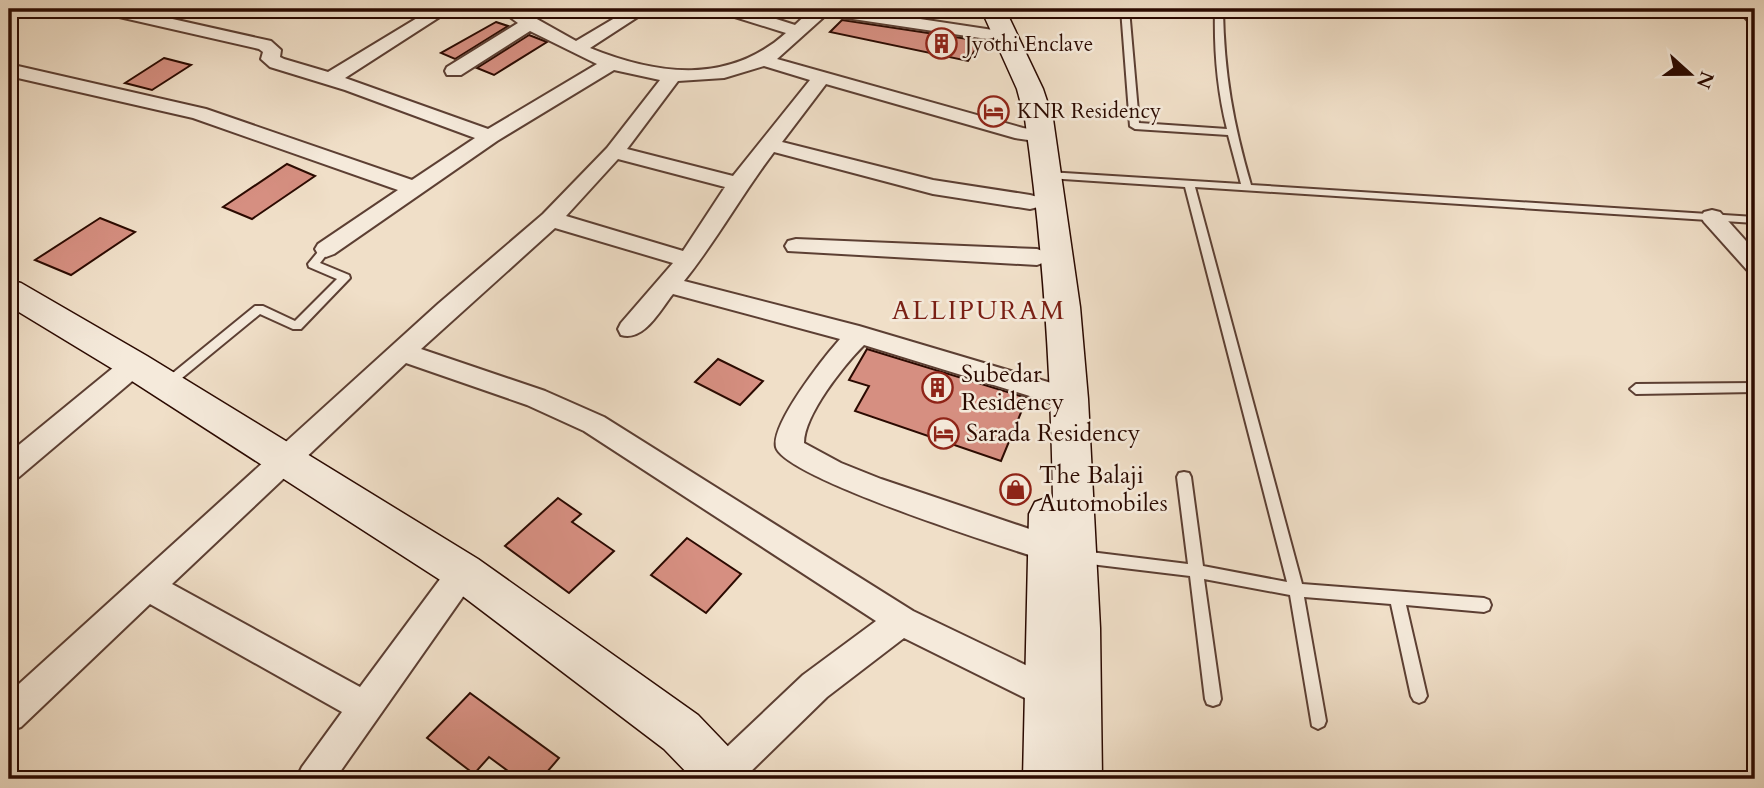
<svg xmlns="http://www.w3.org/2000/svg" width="1764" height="788" font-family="Cardo,serif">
	<rect width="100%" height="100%" fill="#f0dfc8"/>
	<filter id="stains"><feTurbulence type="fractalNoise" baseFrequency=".00286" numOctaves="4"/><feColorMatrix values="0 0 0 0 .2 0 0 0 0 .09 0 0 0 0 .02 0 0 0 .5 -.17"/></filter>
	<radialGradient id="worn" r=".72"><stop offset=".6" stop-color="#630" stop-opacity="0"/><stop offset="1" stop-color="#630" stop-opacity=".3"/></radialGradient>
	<g fill="#d68f81" stroke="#2b0a01" stroke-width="2">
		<polygon points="842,20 981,41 968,61 830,32"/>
		<polygon points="496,22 508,26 455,59 441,53"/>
		<polygon points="529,35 547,42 494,75 477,68"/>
		<polygon points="164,58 191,65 152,90 125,83"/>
		<polygon points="287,164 315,176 252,219 223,207"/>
		<polygon points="100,218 135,232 71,275 35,260"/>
		<polygon points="867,349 1027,398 1001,461 855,411 869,386 849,380"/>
		<polygon points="718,359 763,381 740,405 695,382"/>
		<polygon points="558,498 581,514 572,522 614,551 569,593 505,546"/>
		<polygon points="687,538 741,574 706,613 651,575"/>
		<polygon points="470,693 559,758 541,779 519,779 489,757 474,774 427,738"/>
	</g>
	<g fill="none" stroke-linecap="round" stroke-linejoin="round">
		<defs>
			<g id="lane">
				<path d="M 1121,9 L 1129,9 L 1139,123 L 1227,129 C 1217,89 1214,50 1215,9 L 1223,9 C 1224,73 1233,123 1251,185 L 1755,217 L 1755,223 L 1195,187 L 1302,584 L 1484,598 L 1489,600 L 1491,605 L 1489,610 L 1484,612 L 1406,605 L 1427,696 L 1424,701 L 1419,703 L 1414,701 L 1411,696 L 1391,604 L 1304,597 L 1326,721 L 1324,726 L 1318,729 L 1312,726 L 1290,595 L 1204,579 L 1221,699 L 1219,704 L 1213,706 L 1207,704 L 1205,699 L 1190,576 L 1082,563 L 1077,561 L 1075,557 L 1077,553 L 1082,551 L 1188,564 L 1177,477 L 1179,473 L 1184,472 L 1189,473 L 1191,477 L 1203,566 L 1287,582 L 1185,187 L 1048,178 L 1043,175 L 1048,172 L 1241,184 L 1228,135 L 1135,129 L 1130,126 Z"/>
				<polygon points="1737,9 1745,9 1755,19 1755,25 1752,25"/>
				<polygon points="326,245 331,249 320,263 349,275 350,278 301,329 293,329 260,314 171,387 163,387 161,384 163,381 255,306 263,306 295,321 337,279 309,267 308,264 322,247"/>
				<polygon points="1636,384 1755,383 1755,392 1636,394 1630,389"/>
			</g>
			<g id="street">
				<path d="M 97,9 L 128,9 L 271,41 L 281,50 L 280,57 L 284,59 L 328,72 L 432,9 L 452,9 L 345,78 L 488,129 L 597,64 L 530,31 L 461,75 L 447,75 L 445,71 L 447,67 L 518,23 L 499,9 L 519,9 L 576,41 L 630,9 L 650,9 L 590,48 C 657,75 728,85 786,33 L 722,13 L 720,9 L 745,9 L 795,25 L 812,9 L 854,9 L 993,30 L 996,34 L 993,38 L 987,39 L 826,15 L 777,59 L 1023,128 L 1049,132 L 1052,136 L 1049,140 L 1042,142 L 1015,138 L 826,84 L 782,142 L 933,180 L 1030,195 L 1038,197 L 1041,202 L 1038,207 L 1030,209 L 933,194 L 774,152 C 742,194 717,240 684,281 L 859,326 L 1058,385 L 1062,392 L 1058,399 L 1049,402 L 864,345 C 844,365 804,415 804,443 L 841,463 L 881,479 L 1074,544 L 1078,553 L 1074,562 L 1063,566 C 1023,553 784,479 776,447 C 771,424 824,357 840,339 L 673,294 C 660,310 644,342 621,335 L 618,329 L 621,323 L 673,263 L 555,228 L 421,349 L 545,391 L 604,417 L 913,611 L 1061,682 L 1066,693 L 1061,704 L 1049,709 L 1037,704 L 904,638 L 827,697 L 743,779 L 708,779 L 705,774 L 711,762 L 803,675 L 876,621 L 584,431 L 527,405 L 406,363 L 172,584 L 360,687 L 452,563 L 463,559 L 474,563 L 478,572 L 474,581 L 335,779 L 296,779 L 302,767 L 342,712 L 150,604 L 21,727 L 9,731 L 9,693 L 438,304 L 543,214 L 607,148 L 660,80 L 614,70 L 497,141 L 334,254 L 326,257 L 318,254 L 315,249 L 318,244 L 398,190 L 193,118 L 9,76 L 9,64 L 206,109 L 412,180 L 475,138 L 345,90 L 270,67 L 261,59 L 263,52 L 259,49 L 106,14 ZM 764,66 L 810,80 L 733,176 L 627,149 L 678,81 L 724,78 ZM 618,159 L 725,187 L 683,251 L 566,216 Z"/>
				<polygon points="1712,210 1720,212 1755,251 1755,273 1747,270 1704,222 1701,217 1704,212"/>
				<polygon points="796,239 1037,249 1045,252 1049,257 1045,262 1037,265 788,251 785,246 788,241"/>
				<polygon points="134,356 143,358 147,365 143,372 19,477 9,480 9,453 125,358"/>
			</g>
			<g id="secondary">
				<path d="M 981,9 L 1005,9 L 1043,89 L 1053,119 L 1080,307 L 1088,399 L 1100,628 L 1102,779 L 1023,779 L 1029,514 L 1035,502 L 1049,497 L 1053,499 C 1051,371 1043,245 1025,119 L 1017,89 Z"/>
				<polygon points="9,280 21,283 147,356 478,559 698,715 743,762 751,779 693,779 664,749 448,585 121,374 9,306"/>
			</g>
		</defs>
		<use href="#lane" stroke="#5c3f33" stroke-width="4"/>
		<use href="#street" stroke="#5c3f33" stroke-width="4"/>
		<use href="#secondary" stroke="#2b0a01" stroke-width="3"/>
		<use href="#lane" fill="#f5eadb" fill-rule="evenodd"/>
		<use href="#street" fill="#f5eadb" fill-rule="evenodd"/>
		<use href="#secondary" fill="#f5eadb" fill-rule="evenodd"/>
	</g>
	<defs>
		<symbol id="building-ring" viewBox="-11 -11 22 22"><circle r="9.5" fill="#f5eadb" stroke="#8f2418" stroke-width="1.5"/><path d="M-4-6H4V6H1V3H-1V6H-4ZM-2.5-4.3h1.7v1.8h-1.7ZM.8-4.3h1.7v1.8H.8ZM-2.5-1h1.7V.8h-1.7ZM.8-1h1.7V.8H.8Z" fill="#8f2418"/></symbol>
		<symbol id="hotel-ring" viewBox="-11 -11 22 22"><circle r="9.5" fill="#f5eadb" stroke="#8f2418" stroke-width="1.5"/><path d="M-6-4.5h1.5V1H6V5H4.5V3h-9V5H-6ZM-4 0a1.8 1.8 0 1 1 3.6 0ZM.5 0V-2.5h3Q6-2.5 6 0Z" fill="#8f2418"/></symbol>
		<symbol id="shop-ring" viewBox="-11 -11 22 22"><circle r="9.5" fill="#f5eadb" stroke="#8f2418" stroke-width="1.5"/><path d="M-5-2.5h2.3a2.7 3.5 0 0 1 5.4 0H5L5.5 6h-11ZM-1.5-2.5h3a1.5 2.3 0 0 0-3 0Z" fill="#8f2418"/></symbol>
	</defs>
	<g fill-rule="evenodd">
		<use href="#building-ring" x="924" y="26" width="35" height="35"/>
		<use href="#hotel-ring" x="976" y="94" width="35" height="35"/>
		<use href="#building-ring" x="920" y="370" width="35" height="35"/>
		<use href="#hotel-ring" x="926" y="416" width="35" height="35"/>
		<use href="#shop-ring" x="998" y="472" width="35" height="35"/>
	</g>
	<g text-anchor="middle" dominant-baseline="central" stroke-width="5" stroke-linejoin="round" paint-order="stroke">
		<g font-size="21" fill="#2b0a01" stroke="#f5eadb" text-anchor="start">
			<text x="965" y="44">Jyothi Enclave</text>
			<text x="1017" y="111">KNR Residency</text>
		</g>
		<g font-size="24" fill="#2b0a01" stroke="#f5eadb" text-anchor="start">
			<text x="961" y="374">Subedar<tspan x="961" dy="28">Residency</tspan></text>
			<text x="966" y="433">Sarada Residency</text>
			<text x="1039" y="475">The Balaji<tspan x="1039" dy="28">Automobiles</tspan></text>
		</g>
		<g font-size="26" letter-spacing="2" fill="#7a1f14" stroke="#f5eadb">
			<text x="979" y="310">ALLIPURAM</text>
		</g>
	</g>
	<rect width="1764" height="788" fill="none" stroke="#f0dfc8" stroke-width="35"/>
	<rect x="10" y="10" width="1743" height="767" fill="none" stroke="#2b0a01" stroke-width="3.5"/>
	<rect x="18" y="18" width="1729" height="753" fill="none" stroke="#2b0a01" stroke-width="2"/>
	<g transform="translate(1690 74) rotate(111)" stroke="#f5eadb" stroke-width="5" paint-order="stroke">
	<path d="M0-5L12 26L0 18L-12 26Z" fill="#2b0a01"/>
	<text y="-10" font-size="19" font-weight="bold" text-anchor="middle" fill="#2b0a01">N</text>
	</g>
	<rect width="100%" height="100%" filter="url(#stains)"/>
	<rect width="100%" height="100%" fill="url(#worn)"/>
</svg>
